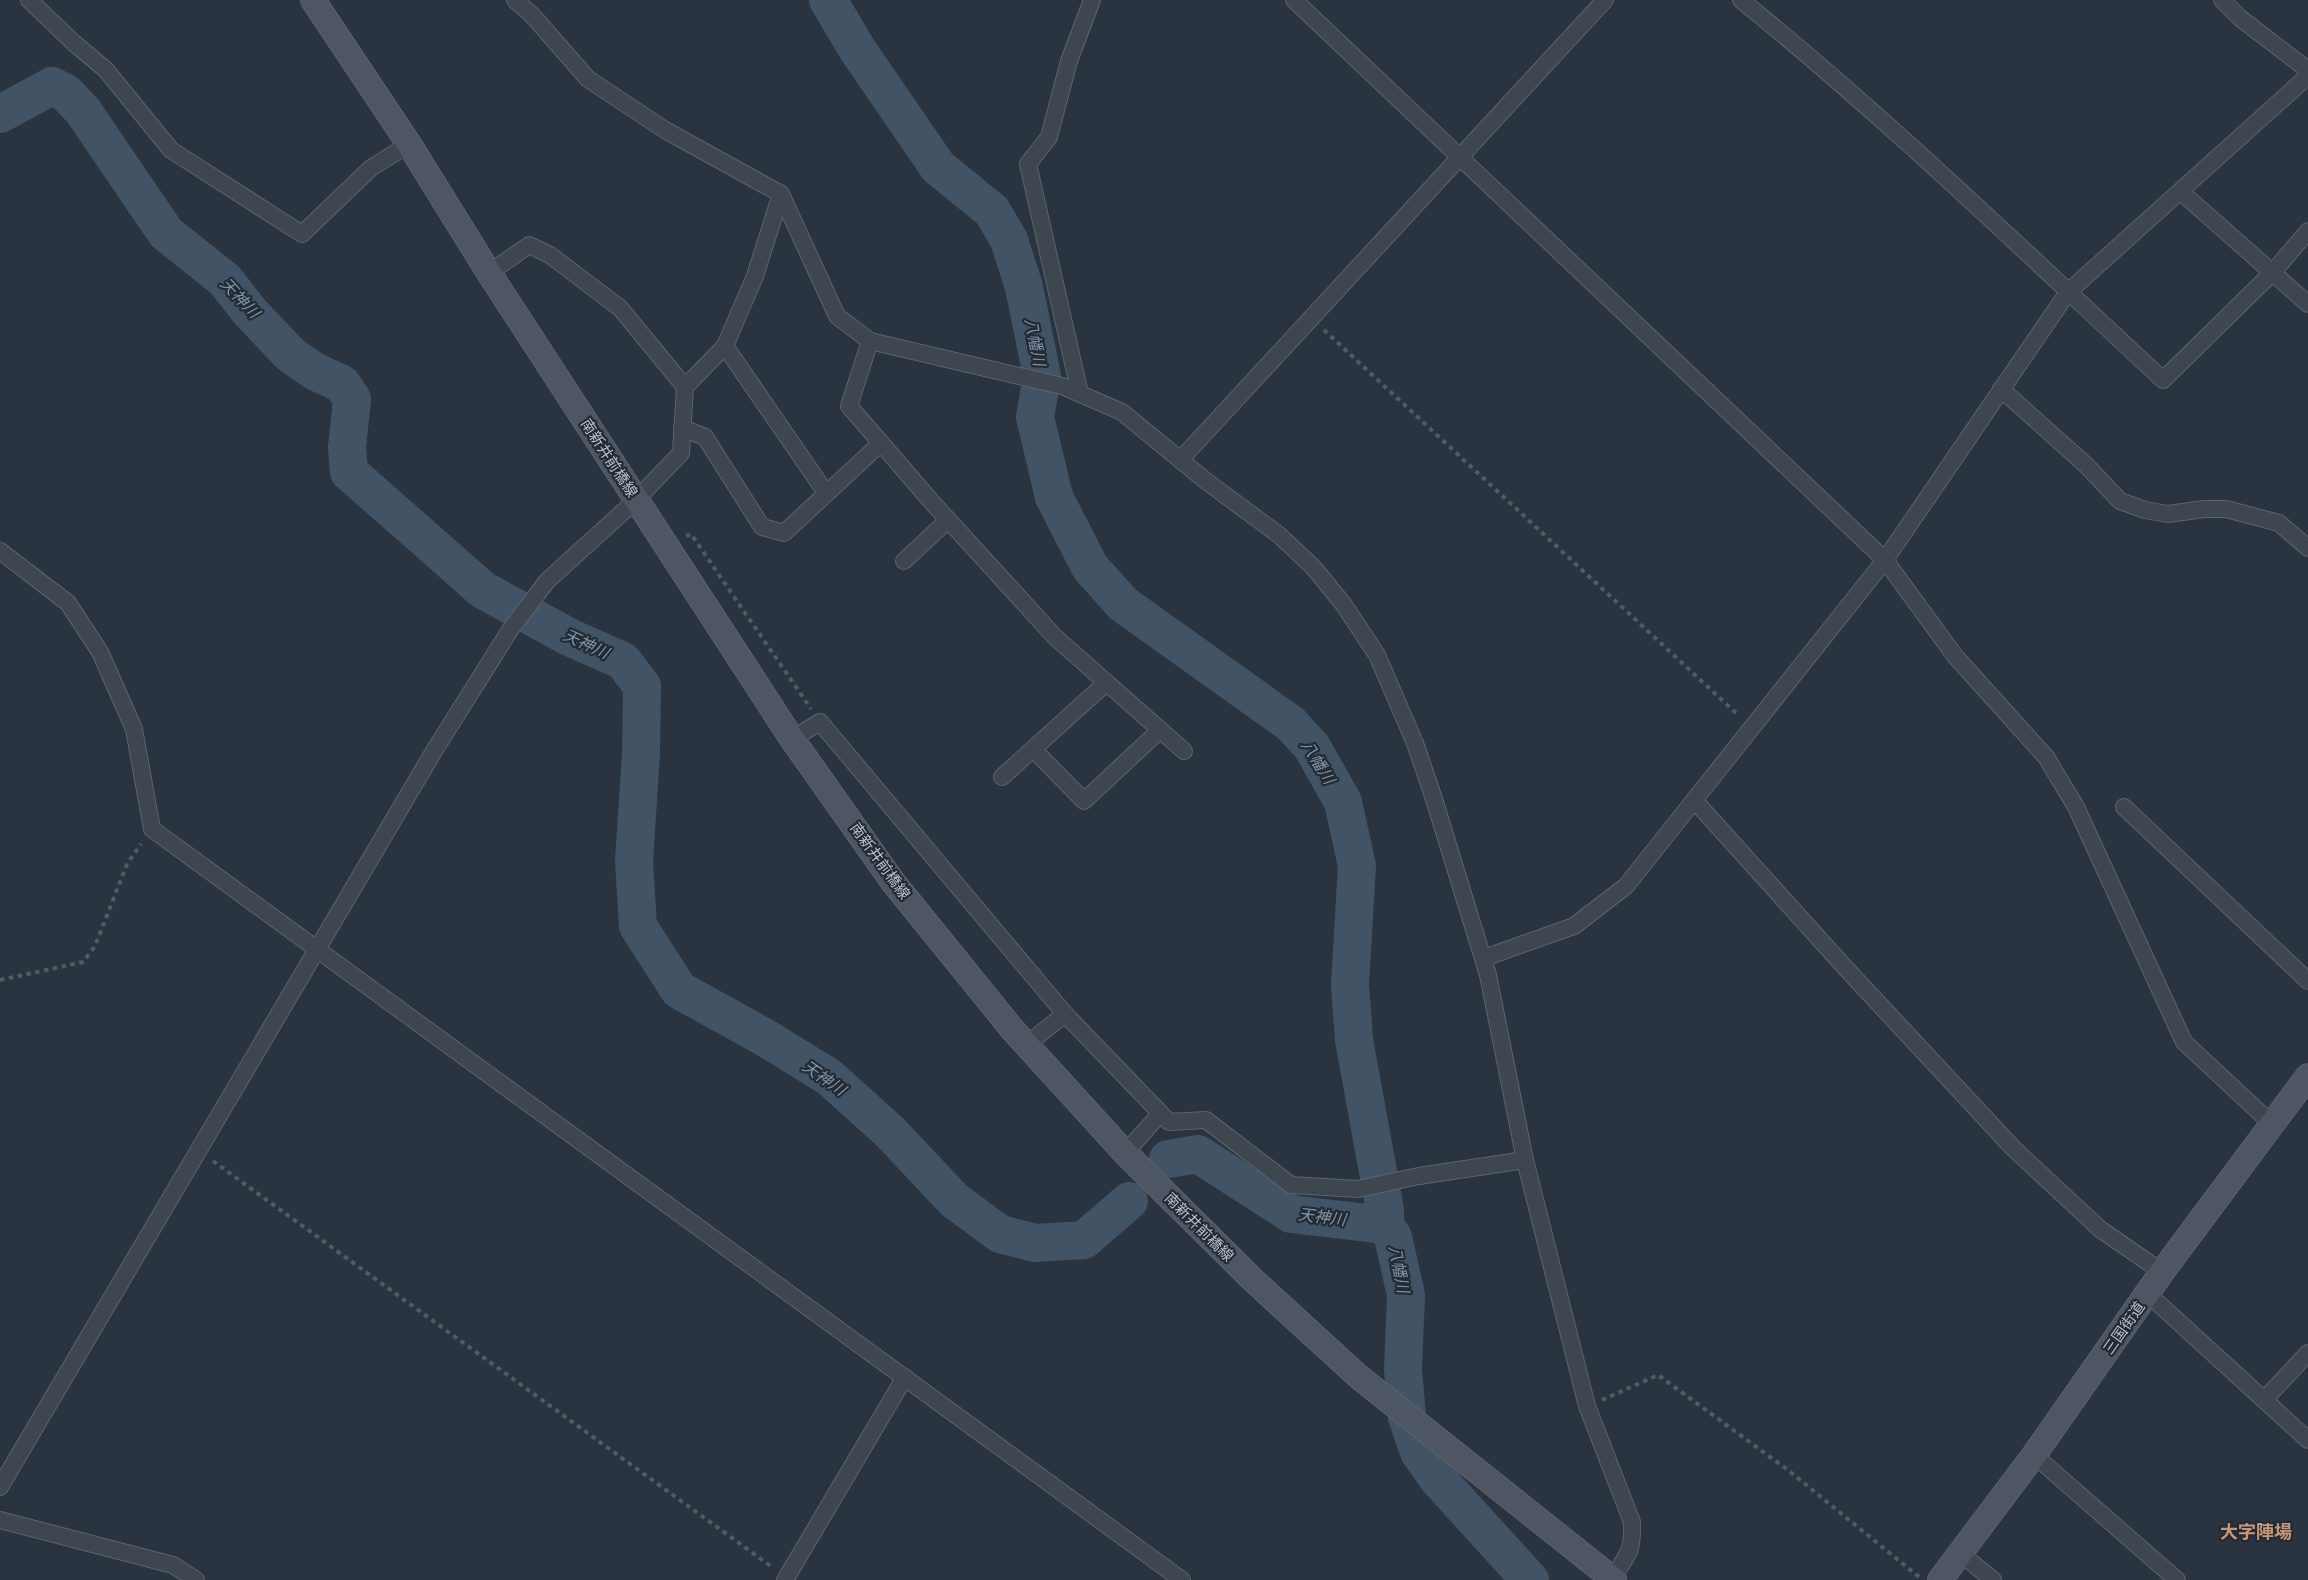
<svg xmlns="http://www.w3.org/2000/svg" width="2308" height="1580" font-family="'Roboto Condensed','Noto Sans JP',sans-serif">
	<rect width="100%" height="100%" fill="#2a3440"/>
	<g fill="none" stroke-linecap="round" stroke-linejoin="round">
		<g stroke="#425366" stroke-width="38">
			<polyline points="828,0 857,49 938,167 992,211 1009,240 1024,287 1042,376 1035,417 1054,497 1090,567 1123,604 1291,724 1312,747 1343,802 1357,866 1350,984 1354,1040 1385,1210 1385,1225 1393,1237 1406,1295 1403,1369 1407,1417 1419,1452 1438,1479 1530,1580"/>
			<polyline points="0,114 52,86 66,93 83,111 166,233 225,280 250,312 291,355 314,371 342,384 352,399 347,447 349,472 483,590 569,637 623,661 642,686 641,754 634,861 638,926 679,990 764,1037 829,1077 891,1133 954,1200 1000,1234 1035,1243 1084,1240 1129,1201"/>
			<polyline points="1168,1159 1198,1154 1291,1214 1385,1225"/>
		</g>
		<defs>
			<g id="street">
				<polyline points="29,0 74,43 106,70 171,150 302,234 371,168 409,144"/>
				<path d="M 515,0 L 533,16 L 588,79 L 665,130 L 781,194 L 837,316 L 870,341 L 1062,386 L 1122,412 L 1206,481 L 1279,535 L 1314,568 L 1344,605 L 1377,655 L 1415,743 L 1434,799 L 1488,975 L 1525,1160 L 1587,1406 L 1632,1522 C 1633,1552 1628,1555 1612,1578"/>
				<polyline points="1294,0 1885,560 1955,656 2046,757 2076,807 2184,1042 2273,1125"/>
				<path d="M 1741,0 C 1888,119 2024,251 2163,380 L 2273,272 L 2308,231"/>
				<polyline points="2222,0 2240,18 2308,70"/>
				<polyline points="2181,192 2308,304"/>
				<polyline points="489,273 529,245 550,255 620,308 685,387"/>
				<polyline points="870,341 849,406 931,501 1055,637 1184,751"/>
				<polyline points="725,346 826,493"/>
				<polyline points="2001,389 2086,465 2120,501 2145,510 2168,514 2204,509 2226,509 2279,523 2308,548"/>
				<polyline points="1080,394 1028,164 1049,137 1069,61 1092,0"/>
				<polyline points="682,428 705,437 762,527 784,533 881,443"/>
				<polyline points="1181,459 1605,0"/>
				<polyline points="0,551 68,603 100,652 134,729 152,829 1182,1580"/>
				<polyline points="904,561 948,520"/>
				<polyline points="792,739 820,722 1065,1014 1169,1122 1206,1120 1291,1185 1358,1189 1419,1176 1525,1160"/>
				<polyline points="1033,749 1084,801 1160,730"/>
				<polyline points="1002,777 1106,683"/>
				<polyline points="1694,800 1841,963 2013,1148 2100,1229 2162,1272"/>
				<polyline points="2124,807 2308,981"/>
				<polyline points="1484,958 1574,926 1626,886 1885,560 2068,292 2308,76"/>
				<polyline points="1026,1045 1065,1014"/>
				<polyline points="1125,1153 1160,1114"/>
				<polyline points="2148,1294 2308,1440"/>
				<polyline points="2265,1399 2308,1353"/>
				<polyline points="2034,1455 2177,1580"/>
				<polyline points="0,1487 434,751 510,630 547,581 636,500 681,453 685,387 725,346 755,276 781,194"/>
				<polyline points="0,1520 173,1565 196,1580"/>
				<polyline points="1960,1553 1993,1580"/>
				<polyline points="785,1580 905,1377"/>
			</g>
			<g id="secondary">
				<polyline points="313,0 409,144 489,273 792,739 893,882 1012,1029 1125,1153 1253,1280 1359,1377 1614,1580"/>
				<polyline points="1940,1580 2034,1455 2162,1272 2308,1076"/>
			</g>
		</defs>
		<use href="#street" stroke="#5c646d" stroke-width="18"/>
		<use href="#secondary" stroke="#5c646d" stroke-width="26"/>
		<g stroke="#4c5e60" stroke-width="4" stroke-dasharray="4.5 4.5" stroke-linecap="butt">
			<polyline points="1324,330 1738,715"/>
			<polyline points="686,536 691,534 811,709"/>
			<polyline points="0,980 83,962 95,946 127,864 141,844"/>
			<polyline points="213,1161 772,1567"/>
			<polyline points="1602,1400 1658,1375 1788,1470 1919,1577"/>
		</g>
		<use href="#street" stroke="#3e4650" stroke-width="16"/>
		<use href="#secondary" stroke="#4d5662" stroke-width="24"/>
	</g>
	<g text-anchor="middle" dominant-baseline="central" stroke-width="4.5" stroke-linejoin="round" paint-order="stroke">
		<g font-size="15" fill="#bbc1ca" stroke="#232b35">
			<text transform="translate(609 458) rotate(57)">南新井前橋線</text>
			<text transform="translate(880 861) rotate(54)">南新井前橋線</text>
			<text transform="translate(1199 1227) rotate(45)">南新井前橋線</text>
			<text transform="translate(2124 1328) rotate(-55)">三国街道</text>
		</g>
		<g font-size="16" font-style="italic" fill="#8093a9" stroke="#232b35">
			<text transform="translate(240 298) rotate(47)">天神川</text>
			<text transform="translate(1035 342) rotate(79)">八幡川</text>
			<text transform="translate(586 644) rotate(25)">天神川</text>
			<text transform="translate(1318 762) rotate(58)">八幡川</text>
			<text transform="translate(824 1078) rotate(35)">天神川</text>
			<text transform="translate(1322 1217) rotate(7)">天神川</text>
			<text transform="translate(1399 1269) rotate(79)">八幡川</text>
		</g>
		<g font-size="18" font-weight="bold" fill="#ca9776" stroke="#232b35">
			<text x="2256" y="1531">大字陣場</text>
		</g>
	</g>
</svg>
